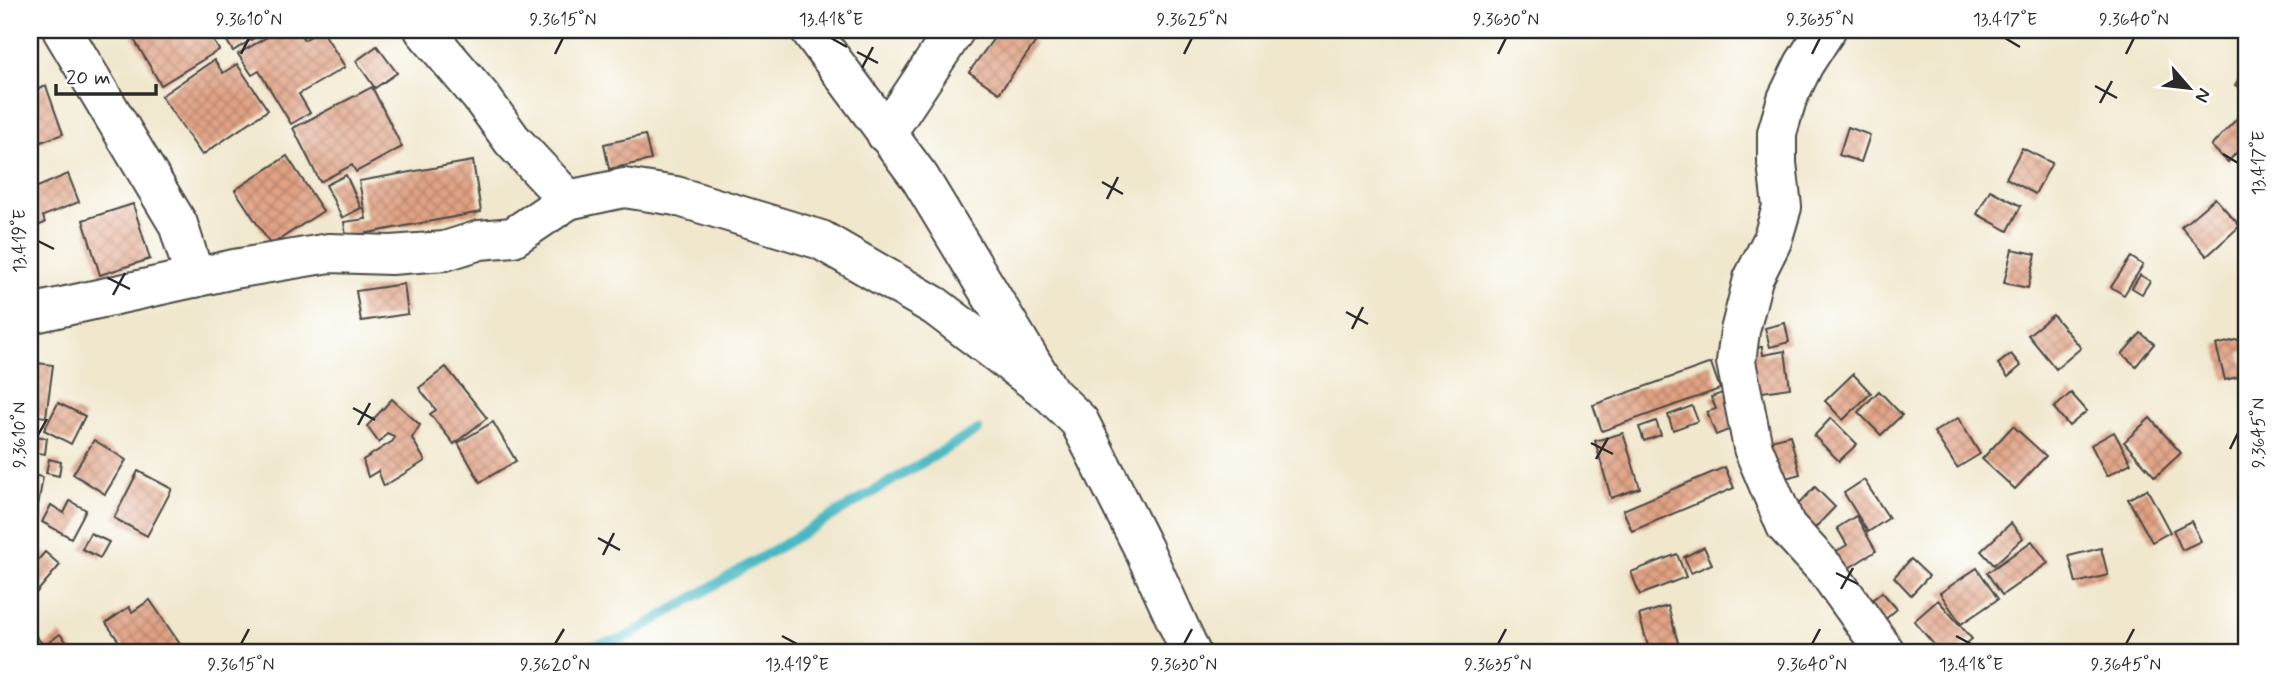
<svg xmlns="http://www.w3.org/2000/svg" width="2277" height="683" font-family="Mynerve,sans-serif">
	<defs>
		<pattern id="building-cross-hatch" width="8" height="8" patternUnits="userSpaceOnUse" patternTransform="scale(1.75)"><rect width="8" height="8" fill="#e1a284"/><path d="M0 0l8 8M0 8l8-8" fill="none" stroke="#b7846c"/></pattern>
	</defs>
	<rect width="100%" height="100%" fill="#fff"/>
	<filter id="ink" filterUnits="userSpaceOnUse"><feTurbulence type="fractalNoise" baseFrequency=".0143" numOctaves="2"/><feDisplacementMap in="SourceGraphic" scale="14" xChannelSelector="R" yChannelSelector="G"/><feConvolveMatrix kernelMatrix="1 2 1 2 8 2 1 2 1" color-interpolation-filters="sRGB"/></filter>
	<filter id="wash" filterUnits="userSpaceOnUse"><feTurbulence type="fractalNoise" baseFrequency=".00686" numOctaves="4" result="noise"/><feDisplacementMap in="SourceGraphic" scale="28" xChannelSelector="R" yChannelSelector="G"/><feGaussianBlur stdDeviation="1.57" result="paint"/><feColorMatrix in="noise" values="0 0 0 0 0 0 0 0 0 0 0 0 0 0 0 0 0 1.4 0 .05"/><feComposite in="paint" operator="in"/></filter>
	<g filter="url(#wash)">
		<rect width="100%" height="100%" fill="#f0e7cc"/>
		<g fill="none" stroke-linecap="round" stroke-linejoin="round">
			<polyline stroke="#4ab8c3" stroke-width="10" points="563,653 623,639 978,430"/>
		</g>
		<g id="blocks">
			<g fill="url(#building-cross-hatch)">
				<polygon points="143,30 207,30 219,50 161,85 132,36"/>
				<polygon points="220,30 267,30 233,51"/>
				<polygon points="279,30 298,30 304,40 322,30 345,67 299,94 310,113 291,124 259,71 252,75 238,54"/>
				<polygon points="1000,30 1016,30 1035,43 999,93 969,72"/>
				<polygon points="377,46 397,73 375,88 356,61"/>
				<polygon points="214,60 223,73 237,64 268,110 202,155 161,96"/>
				<polygon points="2247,67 2247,93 2235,85"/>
				<polygon points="46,86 63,134 30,146 30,92"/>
				<polygon points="372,87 402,147 356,172 352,165 320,182 293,128"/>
				<polygon points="2247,108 2247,149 2243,145 2228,162 2211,146"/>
				<polygon points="1848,127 1870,135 1861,162 1839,155"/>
				<polygon points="645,135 651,160 609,169 604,144"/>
				<polygon points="2022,148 2052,163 2035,194 2006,178"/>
				<polygon points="287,156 323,211 271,245 235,190"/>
				<polygon points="473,161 481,212 346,237 344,222 366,219 359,181"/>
				<polygon points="68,174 79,202 43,216 45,223 30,229 30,182 33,189"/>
				<polygon points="346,175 361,208 342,218 326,185"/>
				<polygon points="1990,190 2021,206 2008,231 1977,214"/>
				<polygon points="2215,198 2240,226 2207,256 2181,227"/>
				<polygon points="133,204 150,259 100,275 83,220"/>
				<polygon points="2012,249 2036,254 2028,288 2004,283"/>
				<polygon points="2131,257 2143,265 2124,295 2111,287"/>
				<polygon points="2140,275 2150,281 2142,294 2132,288"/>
				<polygon points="404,284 408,314 361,321 356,291"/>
				<polygon points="2053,315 2081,348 2056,369 2028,335"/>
				<polygon points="1785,323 1789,342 1770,347 1765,328"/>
				<polygon points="2141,333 2154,344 2136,366 2122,354"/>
				<polygon points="2247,337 2247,350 2240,352 2246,375 2225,380 2216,345"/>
				<polygon points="1762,347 1763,355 1785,351 1790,388 1748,394 1742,350"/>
				<polygon points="2011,354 2021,366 2008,377 1998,364"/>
				<polygon points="30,362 53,365 46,417 30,415"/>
				<polygon points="1711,363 1720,389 1602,431 1593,405"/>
				<polygon points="446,367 487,418 454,444 430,414 436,410 419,388"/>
				<polygon points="1853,374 1871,393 1843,420 1825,401"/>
				<polygon points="1731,390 1744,424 1716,435 1707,412 1716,409 1711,397"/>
				<polygon points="1879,391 1902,415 1881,435 1858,412"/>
				<polygon points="2071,393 2087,411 2069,426 2054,408"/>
				<polygon points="392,399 420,425 412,438 425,461 384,486 378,471 368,477 363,460 393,441 394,436 387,433 379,443 367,426"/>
				<polygon points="58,403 85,416 71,444 44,430"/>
				<polygon points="1692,406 1698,421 1673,430 1668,415"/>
				<polygon points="1831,418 1857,444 1839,461 1814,436"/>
				<polygon points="1958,418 1980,454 1957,468 1934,432"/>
				<polygon points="2150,418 2181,453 2155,477 2124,442"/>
				<polygon points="1656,421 1661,435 1644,441 1639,427"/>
				<polygon points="493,422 516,461 480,482 458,443"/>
				<polygon points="2013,426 2046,456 2015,489 1982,459"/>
				<polygon points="2114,432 2131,463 2107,476 2091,445"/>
				<polygon points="1623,433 1640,488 1611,498 1595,441"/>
				<polygon points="31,435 47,438 45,454 30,452"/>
				<polygon points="1790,435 1800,474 1775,481 1764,442"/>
				<polygon points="94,440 126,460 105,494 73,474"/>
				<polygon points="49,459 61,462 59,476 46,473"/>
				<polygon points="1725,467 1734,488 1632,531 1623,510"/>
				<polygon points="138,471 172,489 147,536 114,518"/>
				<polygon points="30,475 43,477 36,517 30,516"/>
				<polygon points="1864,480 1889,518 1868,532 1844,493"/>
				<polygon points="1815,487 1835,507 1808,535 1788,515"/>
				<polygon points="2147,489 2170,532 2152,542 2128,499"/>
				<polygon points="70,501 86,510 71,538 42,522 51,505 64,513"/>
				<polygon points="1856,516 1876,551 1836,576 1825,558 1847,545 1837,528"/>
				<polygon points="2191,521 2201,541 2182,550 2173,530"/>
				<polygon points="2011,523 2023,538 1994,565 1981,551"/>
				<polygon points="90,533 109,542 100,558 82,549"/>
				<polygon points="2032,541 2048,563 2002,595 1987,573"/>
				<polygon points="1704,547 1712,564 1691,573 1684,557"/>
				<polygon points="2101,548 2108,575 2076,583 2069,556"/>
				<polygon points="45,552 60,565 30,600 30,569"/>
				<polygon points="1677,554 1686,577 1640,595 1631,572"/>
				<polygon points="1911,559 1929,576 1911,595 1894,577"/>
				<polygon points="1977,568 1998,599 1961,624 1940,593"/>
				<polygon points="1882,592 1897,609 1881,623 1866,605"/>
				<polygon points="150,600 186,653 140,653 138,651 127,653 106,623 129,607 132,612"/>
				<polygon points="1938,600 1972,639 1955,653 1941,653 1914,621"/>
				<polygon points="1668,606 1680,650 1668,653 1650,653 1639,615"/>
				<polygon points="30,629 44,646 60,634 76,653 30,653"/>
			</g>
		</g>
	</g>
	<g filter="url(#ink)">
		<use href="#blocks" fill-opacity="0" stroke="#494743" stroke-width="2"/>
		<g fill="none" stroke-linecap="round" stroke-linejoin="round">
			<defs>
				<g id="minor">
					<polyline points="62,30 178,224 195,278"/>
					<polyline points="424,30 481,97 512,140 568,200 624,188 676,196 821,240 935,306 1050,393"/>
					<polyline points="810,30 920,178 1050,393 1079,421 1143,548 1191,653"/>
					<polyline points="1826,30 1804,64 1787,99 1777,133 1777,163 1782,207 1772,241 1753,279 1740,331 1736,362 1753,448 1786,526 1828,572 1886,653"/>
					<polyline points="886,134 955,30"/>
					<polyline points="30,314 234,269 329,253 391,255 445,251 480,240 513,237 568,200"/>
				</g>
			</defs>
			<use href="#minor" stroke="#494743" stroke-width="42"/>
			<use href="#minor" stroke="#fff" stroke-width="38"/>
		</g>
	</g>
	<path fill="none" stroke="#2b2b2b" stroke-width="2.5" d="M 831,38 L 847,47M 2005,38 L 2020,47M 857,52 L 878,63M 241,54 L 249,38M 555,54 L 563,38M 1184,54 L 1192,38M 1498,54 L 1506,38M 1812,54 L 1820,38M 2126,54 L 2134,38M 862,68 L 873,47M 2095,86 L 2117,98M 2100,103 L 2112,81M 2223,154 L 2238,163M 1102,182 L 1123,194M 1107,199 L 1118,177M 38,241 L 54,249M 108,278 L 130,289M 113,295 L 125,273M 1346,312 L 1368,324M 1352,329 L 1363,307M 353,408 L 375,420M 358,425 L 370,403M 38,435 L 47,419M 1591,443 L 1613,454M 2230,449 L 2238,433M 1596,459 L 1608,438M 598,538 L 620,550M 603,555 L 614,533M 1836,573 L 1858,584M 1841,589 L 1853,568M 782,636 L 797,644M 1956,636 L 1971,644M 241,644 L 249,629M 555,644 L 564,629M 1184,644 L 1192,629M 1498,644 L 1506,629M 1812,644 L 1820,629M 2126,644 L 2134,629"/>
	<rect width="2277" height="683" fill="none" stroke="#fff" stroke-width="77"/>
	<g transform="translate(2189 88) rotate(118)" stroke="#ffffff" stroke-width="5" paint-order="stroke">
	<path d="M0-5L12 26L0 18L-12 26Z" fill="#2b2b2b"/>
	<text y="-10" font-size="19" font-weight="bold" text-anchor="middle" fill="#2b2b2b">N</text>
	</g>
	<path d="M56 84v10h100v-10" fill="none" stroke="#2b2b2b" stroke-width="3.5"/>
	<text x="66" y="84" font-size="21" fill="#2b2b2b" stroke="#ffffff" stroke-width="5" paint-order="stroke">20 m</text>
	<rect x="38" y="38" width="2200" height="606" fill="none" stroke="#2b2b2b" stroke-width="2.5"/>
	<g font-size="18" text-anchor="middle" fill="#2b2b2b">
		<text x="249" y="25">9.3610°N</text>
		<text x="563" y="25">9.3615°N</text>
		<text x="831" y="25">13.418°E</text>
		<text x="1192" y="25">9.3625°N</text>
		<text x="1506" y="25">9.3630°N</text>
		<text x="1820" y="25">9.3635°N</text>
		<text x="2005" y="25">13.417°E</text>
		<text x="2134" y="25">9.3640°N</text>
		<text transform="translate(2258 163) rotate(-90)" y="6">13.417°E</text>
		<text transform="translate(19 241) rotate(-90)" y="6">13.419°E</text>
		<text transform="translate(2258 433) rotate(-90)" y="6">9.3645°N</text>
		<text transform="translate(19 435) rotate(-90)" y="6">9.3610°N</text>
		<text x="241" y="670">9.3615°N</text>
		<text x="555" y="670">9.3620°N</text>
		<text x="797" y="670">13.419°E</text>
		<text x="1184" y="670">9.3630°N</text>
		<text x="1498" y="670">9.3635°N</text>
		<text x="1812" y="670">9.3640°N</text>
		<text x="1971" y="670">13.418°E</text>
		<text x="2126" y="670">9.3645°N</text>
	</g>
</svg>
